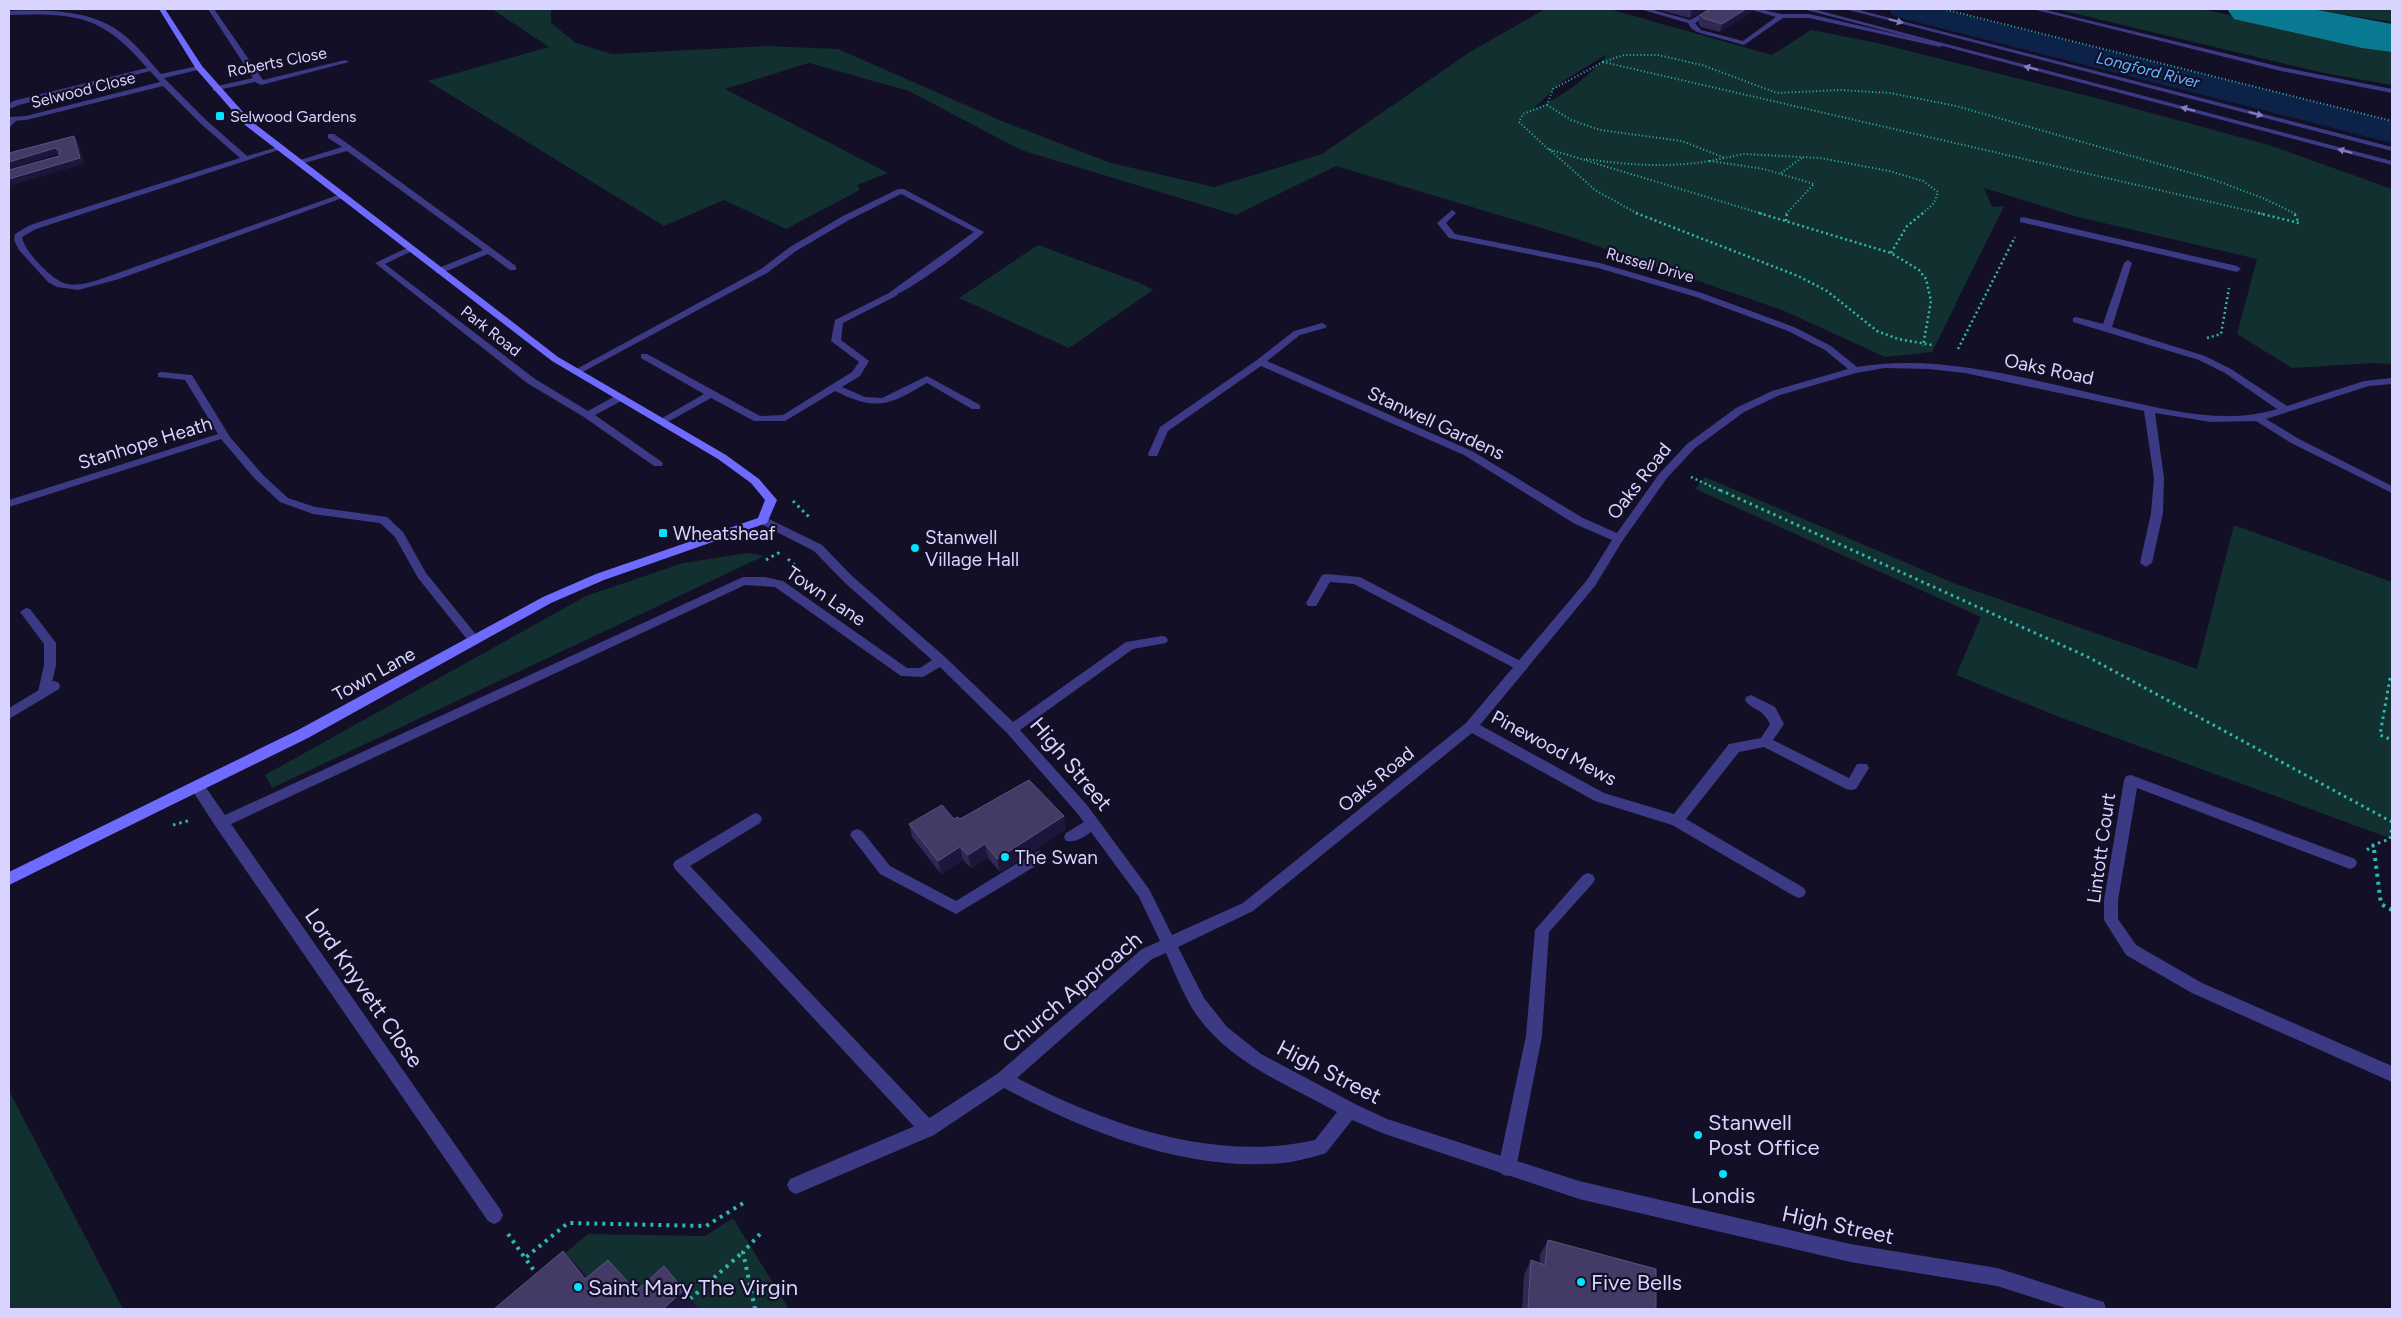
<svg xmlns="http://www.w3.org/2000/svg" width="2401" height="1318" font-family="Figtree,sans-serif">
	<rect width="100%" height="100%" fill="#130f26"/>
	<g fill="#12302f" fill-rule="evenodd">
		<path d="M 492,9 L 551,9 L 551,23 L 576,43 L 612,54 L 767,46 L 838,49 L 1002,121 L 1111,163 L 1214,187 L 1322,154 L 1470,52 L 1545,9 L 1609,9 L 1772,55 L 1811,30 L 1877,43 L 2100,99 L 2269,145 L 2392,189 L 2392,364 L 2374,363 L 2292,368 L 2237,334 L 2257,259 L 2078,217 L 1984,188 L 1992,207 L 2004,206 L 1932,352 L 1885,357 L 1782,310 L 1565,235 L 1336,166 L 1236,215 L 1021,150 L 909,91 L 809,63 L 725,89 L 888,173 L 857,185 L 860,190 L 786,229 L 724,200 L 664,226 L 428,81 L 549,47 ZM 1607,54 C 1593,75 1558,100 1534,108 L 1563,81 Z"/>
		<polygon points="2056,9 2202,9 2348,42 2392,49 2392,85 2324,73"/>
		<polygon points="2307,9 2392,9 2392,22"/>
		<polygon points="1038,245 1140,283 1153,290 1069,348 959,298"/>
		<polygon points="1705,477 1956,584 2197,669 2234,525 2392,582 2392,839 2054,715 1956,675 1981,617 1695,489"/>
		<polygon points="748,553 764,556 272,788 265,775 586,596 683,563"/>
		<polygon points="9,1091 123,1309 9,1309"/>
		<polygon points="733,1218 789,1309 498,1309 588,1234 705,1236"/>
	</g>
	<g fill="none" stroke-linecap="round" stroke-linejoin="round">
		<polygon fill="#0c2248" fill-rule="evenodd" points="1889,9 1940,9 2392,121 2392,143 1893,16"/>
		<polygon fill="#0a7a92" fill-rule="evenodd" points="2227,9 2312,9 2392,24 2392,52 2362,48 2234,19"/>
		<g stroke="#2fb8b0" stroke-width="2" stroke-dasharray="1 2.5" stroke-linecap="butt">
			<polyline points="1943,9 2392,121"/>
			<polyline points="1603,62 2263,214"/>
			<polyline points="1603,62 1553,89 1547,105 1523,114 1519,122 1548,149 1763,214"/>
			<polyline points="1603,62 1624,55 1658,55 1702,65 1777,93 1840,90 1890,93 1956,106 2212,179 2265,199 2296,214"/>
			<polyline points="1547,105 1571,120 1600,130 1682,141 1725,158"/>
			<polyline points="1549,149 1595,190 1638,214"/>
			<path d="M 1586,159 C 1628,165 1668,168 1710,161"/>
			<polyline points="1781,173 1803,157"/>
			<polyline points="1786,214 1814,184 1764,169 1710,161 1744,154 1820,158 1889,171 1923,181 1938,192 1934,203 1922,214"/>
		</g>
		<g stroke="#2fb8b0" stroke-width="2.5" stroke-dasharray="2 3" stroke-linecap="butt">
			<polyline points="1636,213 1798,276 1827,291 1877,331 1898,339 1932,345"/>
			<polyline points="1759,213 1891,253 1919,270 1926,279 1931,301 1923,346"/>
			<polyline points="2258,213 2299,223 2294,213"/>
			<polyline points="1786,221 1787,213"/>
			<polyline points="1891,253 1907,226 1923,213"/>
			<polyline points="2207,338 2221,334 2229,288"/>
			<polyline points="1958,349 2015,237"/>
			<polyline points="1691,477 1723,492"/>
		</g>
		<g stroke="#2fb8b0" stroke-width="3" stroke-dasharray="2.5 4" stroke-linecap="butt">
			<polyline points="1720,490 2088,657 2392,822"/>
			<polyline points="793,501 810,518"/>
			<polyline points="788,559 798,568"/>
			<polyline points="766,560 778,553 781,555"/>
			<polyline points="2390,678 2380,735 2392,740"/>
			<polyline points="173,825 191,820"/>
			<polyline points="2373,845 2374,851"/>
			<polyline points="2367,850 2373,845 2390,839 2392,826"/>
		</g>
		<g stroke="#2fb8b0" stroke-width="4" stroke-dasharray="3 5" stroke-linecap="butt">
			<polyline points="2374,850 2381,904 2392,910"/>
			<polyline points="508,1234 525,1258"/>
			<polyline points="538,1276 525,1258 568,1223 706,1226 745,1202"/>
			<polyline points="690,1299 743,1252"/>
			<polyline points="755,1309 743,1252 760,1234"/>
		</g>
		<g fill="#3d3a85" fill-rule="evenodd">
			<polygon points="1640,9 1650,9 1690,20 1710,9 1717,9 1695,23 1701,30 1743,41 1776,17 1749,9 1759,9 1781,14 1809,14 1943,45 1940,47 1809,18 1783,18 1744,45 1697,32 1691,28 1688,23"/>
			<polygon points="2032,9 2042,9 2281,67 2392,89 2392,93 2281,71"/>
			<polygon points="10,118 17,120 9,128"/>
			<path d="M 898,189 L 904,189 L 984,232 C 974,243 901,298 890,296 L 890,292 L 974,232 L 901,194 L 849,220 L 796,251 L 767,273 L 579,374 L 576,375 L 571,372 L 761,269 L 790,247 L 843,216 Z"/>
			<polygon points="2023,217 2237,266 2241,269 2237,272 2020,222 2020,218"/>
			<polygon points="1326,574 1360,577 1526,664 1528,667 1526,670 1518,670 1354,584 1330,582 1316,606 1308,606 1306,603 1322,575"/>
			<polygon points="26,608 30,609 56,643 56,665 50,692 49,695 39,695 38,692 44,665 44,644 20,612"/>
			<path d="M 1751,695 L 1775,707 L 1784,724 L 1773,740 L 1849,778 L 1857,764 L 1867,764 L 1869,768 L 1856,789 L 1851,790 L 1846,789 L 1764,747 L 1734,753 L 1729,752 L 1727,748 L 1729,744 L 1761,738 L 1770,724 C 1762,707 1752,711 1745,700 L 1746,697 Z"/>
			<polygon points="755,813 760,815 762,819 760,823 690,866 934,1123 936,1129 934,1135 928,1137 922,1135 675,869 673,865 675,861"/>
			<path d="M 1092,817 L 1097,819 L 1099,823 C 1094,832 1076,844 1066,841 L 1064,837 L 1066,833 Z"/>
			<polygon points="857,829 862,831 890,866 956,901 1034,853 1039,851 1044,853 1046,857 1044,861 956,914 880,874 850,835 852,831"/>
			<polygon points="1588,873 1593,875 1595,879 1593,883 1549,932 1542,1036 1516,1168 1513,1174 1507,1176 1501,1174 1498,1168 1526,1036 1535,930 1583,875"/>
		</g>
		<g fill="#3d3a85" fill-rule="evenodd">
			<polygon points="208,9 214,9 263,80 345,60 349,62 261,85 255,82 213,91 213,87 253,78"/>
			<path d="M 9,11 C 48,10 92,9 124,35 C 138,46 149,61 161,74 L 202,65 L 202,69 L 164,78 L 206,120 L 247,156 L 281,146 L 285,148 L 36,229 L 22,237 C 24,251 52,281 67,284 C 77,286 88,283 98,280 L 341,194 L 348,196 L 119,279 L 78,290 L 57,287 L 48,282 L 19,250 L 14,240 L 15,234 L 30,225 L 240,158 L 200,123 L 163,86 L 26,120 L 9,121 L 9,117 L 26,116 L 160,82 L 150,71 L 19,105 L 9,109 L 9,104 L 13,101 L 147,68 C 102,15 76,13 9,15 Z"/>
			<polygon points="328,134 334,134 351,146 516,266 516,270 510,270 488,254 442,273 436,273 436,269 483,250 347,151 297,165 297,161 342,147 328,138"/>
			<path d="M 1452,210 L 1456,213 L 1446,223 L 1455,234 L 1600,263 L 1702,293 L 1794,327 L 1831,346 L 1857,367 C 1944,352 2042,383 2127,401 C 2177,412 2228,424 2277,409 L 2225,373 L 2199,360 L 2073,322 L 2073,318 L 2076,317 L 2103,324 L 2124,263 L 2128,260 L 2132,263 L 2112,327 L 2205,356 L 2231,369 L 2287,406 L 2364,381 L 2392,378 L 2392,384 L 2369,386 L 2266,419 L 2299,439 L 2392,486 L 2392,493 L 2291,443 L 2256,421 L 2211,422 L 2155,413 L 2164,478 L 2163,513 L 2152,563 L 2146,567 L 2140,563 L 2151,513 L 2154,478 L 2144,411 L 1965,373 L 1928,369 L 1885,368 L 1856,373 L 1780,395 L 1744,412 L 1695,448 L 1667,478 L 1623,540 L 1595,586 L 1480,725 L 1604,793 L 1674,814 L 1729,744 L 1739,744 L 1741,748 L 1739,752 L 1686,819 L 1804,888 L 1806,892 L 1804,896 L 1799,898 L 1794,896 L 1672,825 L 1595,801 L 1472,733 L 1253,911 L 1178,947 L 1204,998 L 1227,1027 L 1261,1054 L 1355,1104 L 1387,1119 L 1579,1181 L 1850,1244 L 1997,1268 L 2097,1300 L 2104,1302 L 2106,1309 L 2069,1309 L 1997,1286 L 1850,1262 L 1579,1199 L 1385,1134 L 1352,1120 L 1326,1153 L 1320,1155 C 1308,1158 1295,1162 1283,1163 C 1186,1172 1087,1132 1004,1088 L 934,1135 L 796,1194 L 790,1191 L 787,1185 L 790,1179 L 922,1123 L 997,1074 L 1142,949 L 1160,941 L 1139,897 L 1077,813 L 1007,733 L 940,667 L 923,677 L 901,676 L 775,587 L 745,585 L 231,824 L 500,1209 L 503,1215 L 500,1221 L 494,1224 L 488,1221 L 216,827 L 192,790 L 190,786 L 192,782 L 197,781 L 202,782 L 225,815 L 743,577 L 765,577 L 783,581 L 907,668 L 920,668 L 932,660 L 844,582 L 814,551 L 759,523 L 757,520 L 763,516 L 822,545 L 852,576 L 945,657 L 1013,722 L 1126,642 L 1162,636 L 1166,637 L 1168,640 L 1166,643 L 1133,649 L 1020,730 L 1087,805 L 1149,889 L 1172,935 L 1243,903 L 1466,723 L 1587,580 L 1612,540 L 1575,524 L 1464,455 L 1261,366 L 1168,431 L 1157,456 L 1149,456 L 1148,454 L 1160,427 L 1257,360 L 1294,331 L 1322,323 L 1327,326 L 1325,328 L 1300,335 L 1267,361 L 1472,451 L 1583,518 L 1617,533 L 1659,474 L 1687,444 L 1736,408 L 1772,391 L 1848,369 L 1825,350 L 1788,331 L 1696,297 L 1598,268 L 1449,238 L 1437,223 ZM 1166,953 C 1174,971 1182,991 1192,1008 C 1224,1060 1286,1084 1337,1112 L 1315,1140 C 1213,1163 1106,1124 1017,1078 L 1152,959 Z"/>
			<polygon points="409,247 416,249 385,264 535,379 588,411 617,395 625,395 625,399 595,415 662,462 663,464 662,466 654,466 584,417 527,383 375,263"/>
			<path d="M 893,291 L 898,294 L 896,296 L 843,323 L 841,340 L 869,361 L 860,376 L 842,387 L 865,397 L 882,398 L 927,376 L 980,405 L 980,409 L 972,409 L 927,383 C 889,405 877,412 835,391 L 785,421 L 754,421 L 711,398 L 666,423 L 658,423 L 657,421 L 704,394 L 641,358 L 641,354 L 647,354 L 760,416 L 783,415 L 852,372 L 859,362 L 831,341 L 835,320 Z"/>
			<polygon points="162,372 192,375 230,437 263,475 288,498 315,507 387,517 403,532 426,573 478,637 480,640 478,643 470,643 418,578 395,537 380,523 313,514 280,502 255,479 221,439 9,507 9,500 218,434 185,380 158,377 158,373"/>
			<polygon points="54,681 59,683 60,686 59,689 9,719 9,708"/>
			<polygon points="2131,775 2355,859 2357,863 2355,867 2350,869 2137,788 2118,900 2118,919 2136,945 2202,983 2392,1066 2392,1082 2192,993 2126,955 2104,920 2104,900 2124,780 2126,776"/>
		</g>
		<g fill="#3d3a85" fill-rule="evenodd">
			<polygon points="1803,9 1813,9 2392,161 2392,165"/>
			<polygon points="1845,9 1855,9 2392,147 2392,151"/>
		</g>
		<polygon fill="#6f6bff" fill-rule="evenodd" points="159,9 165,9 202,66 251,121 558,357 726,455 759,479 777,500 767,523 604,580 551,603 308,738 9,885 9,872 298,730 543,597 596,574 758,518 765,500 751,483 718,459 552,361 245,125 196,69"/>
	</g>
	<g fill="#312854">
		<polygon points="1656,9 1707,9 1690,18"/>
		<polygon points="1752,12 1720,32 1701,27 1698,23 1700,15"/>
		<polygon points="78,142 84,164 59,156 58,154 9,153"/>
		<polygon points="1064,816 1065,830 1000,872 988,858 971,868 963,860 941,874 912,837 909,824 954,819"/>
		<polygon points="1548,1240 1656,1309 1522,1309 1524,1275 1531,1260 1540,1263 1540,1255"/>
	</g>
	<g fill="#1d163a">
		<polygon points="1692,9 1707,9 1690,18"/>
		<polygon points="1746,9 1753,9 1752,12 1720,32 1722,24"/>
		<polygon points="74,136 78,142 84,164 9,186 9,179 80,158"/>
		<polygon points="55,148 58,154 9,169 9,162"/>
		<polygon points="1064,816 1065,830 1000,872 997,859"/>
		<polygon points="985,844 988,858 971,868 968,855"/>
		<polygon points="960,847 963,860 941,874 938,861"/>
		<polygon points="563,1251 582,1270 603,1298 585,1279"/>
		<polygon points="684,1290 699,1309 663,1309"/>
	</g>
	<g fill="#433a66" stroke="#5a527e">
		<polygon points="1710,9 1746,9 1722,24 1703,18 1700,15"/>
		<polygon points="74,136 80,158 9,179 9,170 59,156 60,150 55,148 9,162 9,153"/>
		<polygon points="1029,780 1064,816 997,859 985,844 968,855 960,847 938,861 909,824 942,805 954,819 958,817 960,819"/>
		<polygon points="1548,1240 1656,1269 1656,1309 1528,1309 1531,1260 1545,1265"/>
		<polygon points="563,1251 585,1279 608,1260 636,1291 664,1266 684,1290 663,1309 494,1309"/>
	</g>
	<defs><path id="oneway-solid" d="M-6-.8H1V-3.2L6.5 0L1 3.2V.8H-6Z" transform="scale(1.25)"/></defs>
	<g fill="#837fbc">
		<use href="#oneway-solid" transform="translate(1896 21) rotate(14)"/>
		<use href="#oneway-solid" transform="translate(2031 68) rotate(-165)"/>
		<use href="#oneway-solid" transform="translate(2188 109) rotate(-165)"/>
		<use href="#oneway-solid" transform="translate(2256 114) rotate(15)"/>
		<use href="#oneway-solid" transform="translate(2345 151) rotate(-165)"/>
	</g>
	<g fill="#00e5ff" stroke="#130f26" stroke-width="2">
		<rect x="215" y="111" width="10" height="10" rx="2.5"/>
		<rect x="658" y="528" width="10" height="10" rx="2.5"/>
		<circle cx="915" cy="548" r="5"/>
		<circle cx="1005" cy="857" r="5"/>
		<circle cx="1698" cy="1135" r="5"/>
		<circle cx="1723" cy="1174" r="5"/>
		<circle cx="1581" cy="1282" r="5"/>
		<circle cx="578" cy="1287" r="5"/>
	</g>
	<g text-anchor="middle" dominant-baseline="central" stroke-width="4.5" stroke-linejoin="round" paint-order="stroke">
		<g font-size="16" fill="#d9d4ff" stroke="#130f26">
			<text transform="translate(277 62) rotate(-11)">Roberts Close</text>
			<text transform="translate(83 90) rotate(-14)">Selwood Close</text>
			<text transform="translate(1650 265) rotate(16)">Russell Drive</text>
			<text transform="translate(491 331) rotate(38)">Park Road</text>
		</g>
		<g font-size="16" font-style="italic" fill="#62b6ff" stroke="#130f26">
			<text transform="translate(2148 70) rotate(14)">Longford River</text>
		</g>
		<g font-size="16" fill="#d9d4ff" stroke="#130f26" text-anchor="start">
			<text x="230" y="116">Selwood Gardens</text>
		</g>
		<g font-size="19" fill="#d9d4ff" stroke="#130f26">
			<text transform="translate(2049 369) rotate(12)">Oaks Road</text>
			<text transform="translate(1436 423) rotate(25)">Stanwell Gardens</text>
			<text transform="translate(145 443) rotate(-17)">Stanhope Heath</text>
			<text transform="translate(1639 481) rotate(-52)">Oaks Road</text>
			<text transform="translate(826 596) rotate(34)">Town Lane</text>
			<text transform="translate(374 674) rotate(-29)">Town Lane</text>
			<text transform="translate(1554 748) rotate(28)">Pinewood Mews</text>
			<text transform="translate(1376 779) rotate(-39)">Oaks Road</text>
			<text transform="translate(2101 848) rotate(-82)">Lintott Court</text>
		</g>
		<g font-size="19" fill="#d9d4ff" stroke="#130f26" text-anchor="start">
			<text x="673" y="533">Wheatsheaf</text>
			<text x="925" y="537">Stanwell<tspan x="925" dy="22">Village Hall</tspan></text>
			<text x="1015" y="857">The Swan</text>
		</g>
		<g font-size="22" fill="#d9d4ff" stroke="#130f26">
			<text transform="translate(1071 764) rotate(50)">High Street</text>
			<text transform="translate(364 988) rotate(55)">Lord Knyvett Close</text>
			<text transform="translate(1072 992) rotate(-40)">Church Approach</text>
			<text transform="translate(1329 1072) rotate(27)">High Street</text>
			<text transform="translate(1838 1225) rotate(12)">High Street</text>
		</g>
		<g font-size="22" fill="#d9d4ff" stroke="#130f26" text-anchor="start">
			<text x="1708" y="1122">Stanwell<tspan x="1708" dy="25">Post Office</tspan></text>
			<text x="1723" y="1195" text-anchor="middle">Londis</text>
			<text x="1591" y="1282">Five Bells</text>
			<text x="588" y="1287">Saint Mary The Virgin</text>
		</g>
	</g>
	<rect width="2401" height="1318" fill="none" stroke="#d9d4ff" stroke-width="20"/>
</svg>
